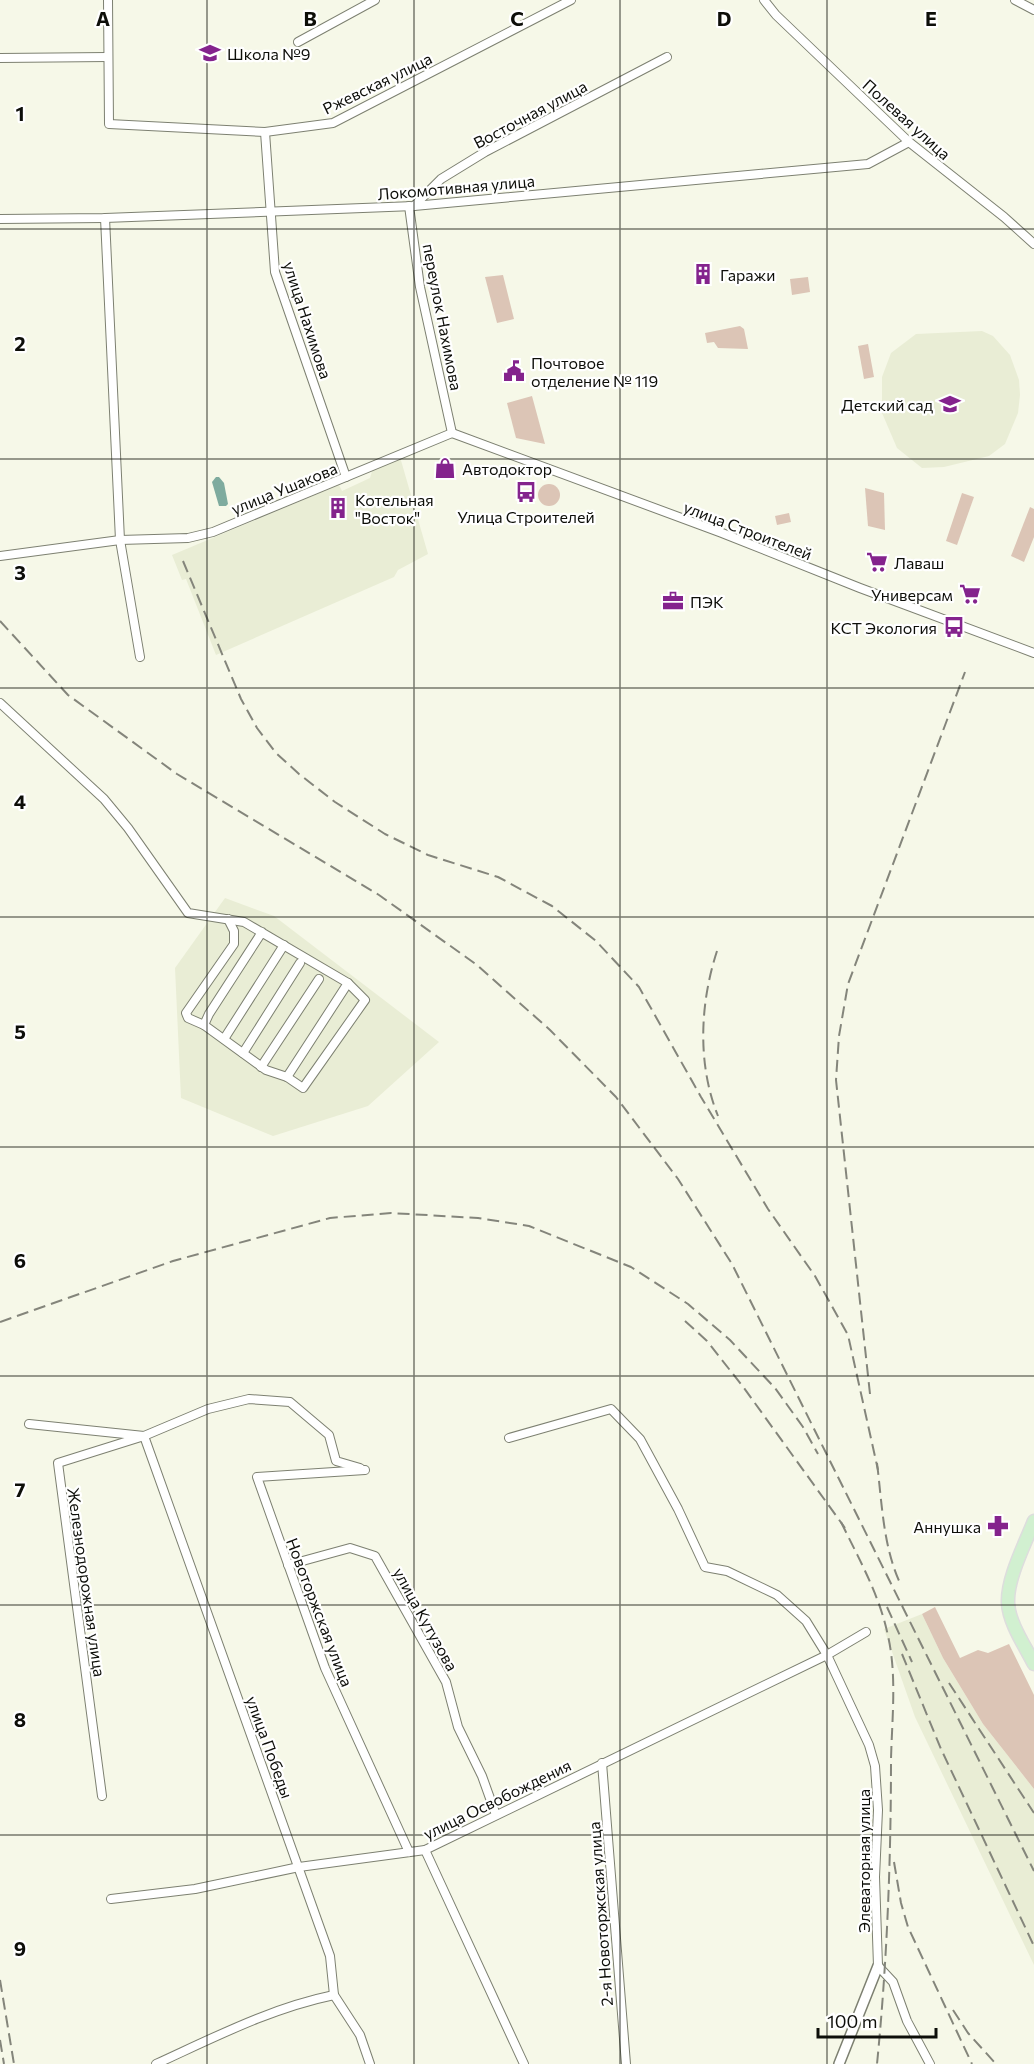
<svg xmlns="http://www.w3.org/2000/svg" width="1034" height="2064" font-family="Commissioner,sans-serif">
	<rect width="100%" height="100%" fill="#f6f8e8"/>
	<g fill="#e9edd5">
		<polygon points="982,331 993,336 1010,355 1019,380 1020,395 1018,413 1005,444 989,456 944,467 922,468 897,448 882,413 882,377 891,353 916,334"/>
		<polygon points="400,457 428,554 398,570 394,577 216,655 186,579 182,580 172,555 339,485 342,491 370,478 373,468"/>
		<polygon points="225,898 274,916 439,1042 368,1106 273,1136 181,1098 175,968"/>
		<polygon points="922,1614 943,1658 983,1724 1034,1789 1034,1965 915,1717 884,1629"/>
	</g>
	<g fill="#dcc5b6">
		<polygon points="503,275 514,319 497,323 485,277"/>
		<polygon points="808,277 810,292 792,295 790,279"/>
		<polygon points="740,326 744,329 748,349 718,348 714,342 707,343 705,333"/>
		<polygon points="868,344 874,377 864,379 858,346"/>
		<polygon points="532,396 545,444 516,438 507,403"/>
		<circle cx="549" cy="495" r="11"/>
		<polygon points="865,488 884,493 885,530 868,526"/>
		<polygon points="962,493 974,497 957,545 946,541"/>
		<polygon points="1030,507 1034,509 1034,537 1024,562 1011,556"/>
		<polygon points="789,513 791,522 777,525 775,516"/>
		<polygon points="935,1607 960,1658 978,1650 988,1653 1009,1644 1034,1695 1034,1789 983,1724 943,1658 922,1614"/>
	</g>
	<polygon fill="#7eab9e" points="216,477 219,477 224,483 228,504 226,506 219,506 212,482"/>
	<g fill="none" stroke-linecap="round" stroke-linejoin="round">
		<defs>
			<g id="minor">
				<polyline points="108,0 109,124 265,132 333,123 571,0"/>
				<polyline points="764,0 776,15 909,142 1004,217 1034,244"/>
				<polyline points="1015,0 1034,10"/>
				<polyline points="298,42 375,0"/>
				<polyline points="0,58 108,57"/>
				<polyline points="265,132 275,272 346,477"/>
				<polyline points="409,206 420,287 452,433"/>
				<polyline points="414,206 441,179 485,152 667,57"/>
				<polyline points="105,218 120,540 140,657"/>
				<polyline points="0,219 105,218 414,206 868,164 909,142"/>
				<polyline points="452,433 722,533 860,588 1034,653"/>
				<polyline points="0,556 120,540 188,538 213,532 452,433"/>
				<polyline points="0,703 104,799 128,828 188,913 244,922 348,983 365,1000 303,1088 287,1077 266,1070 204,1025 209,1014 262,932"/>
				<polyline points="204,1025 188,1018 186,1013 234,944 234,931 228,919"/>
				<polyline points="224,1039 284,945"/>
				<polyline points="243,1053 300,963"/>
				<polyline points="261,1067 319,979"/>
				<polyline points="287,1077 348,983"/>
				<polyline points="29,1424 144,1436 208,1409 249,1399 290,1402 329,1435 336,1461 360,1468"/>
				<polyline points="509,1438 611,1409 640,1439 678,1509 705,1567 727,1571 777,1595 806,1621 827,1655 869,1745 875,1766 878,1810 875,1877 878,1966 893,1982 907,2021 930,2064"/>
				<polyline points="365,1470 257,1477 325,1668 409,1852"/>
				<polyline points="288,1565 350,1548 375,1556 446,1682 458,1727 482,1776 496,1815"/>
				<polyline points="602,1763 626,2064"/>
				<polyline points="102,1796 58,1463 144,1436 330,1956 334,1995 360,2035 370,2064"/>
				<polyline points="425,1850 524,2064"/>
				<polyline points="111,1899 195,1889 299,1867 425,1850 827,1655 866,1632"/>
				<path d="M 156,2064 C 215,2037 271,2008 334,1995"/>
			</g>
			<polyline id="tertiary" points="839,2064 878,1966"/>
			<path id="primary" d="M 1034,1521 C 1025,1544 1007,1578 1008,1603 C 1009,1623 1025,1646 1034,1664"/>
		</defs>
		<use href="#minor" stroke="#7d8071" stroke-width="10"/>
		<use href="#tertiary" stroke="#7d8071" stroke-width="12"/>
		<use href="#primary" stroke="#ddd" stroke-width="15"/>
		<use href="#minor" stroke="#fff" stroke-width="8"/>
		<use href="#tertiary" stroke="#fff" stroke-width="9"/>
		<use href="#primary" stroke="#d1f0d0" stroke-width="12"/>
		<g stroke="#84857b" stroke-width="2" stroke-dasharray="12 6" stroke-linecap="butt">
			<polyline points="183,561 241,699 257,728 276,753 299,774 335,802 385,834 428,855 498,877 552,906 596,941 639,987 701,1097 768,1209 815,1276 848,1335 878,1470"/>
			<polyline points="0,621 68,695 177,774 379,895 477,965 550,1030 616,1097 678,1179 732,1264 1034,1871"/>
			<path d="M 717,951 C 700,1003 697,1064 718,1116"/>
			<polyline points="685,1321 707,1341 744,1388 845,1528"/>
			<polyline points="0,1322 173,1261 330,1218 391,1213 478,1218 529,1226 631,1267 688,1304 730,1340 775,1388 803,1427 818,1454"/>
			<polyline points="870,1394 836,1080 839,1036 848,984 965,672"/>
			<path d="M 877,1463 C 882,1503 883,1546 900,1583"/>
			<path d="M 841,1522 C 859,1559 880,1596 888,1636 C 897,1675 892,1719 891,1759 C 891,1860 887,1963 877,2064"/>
			<polyline points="887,1607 912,1662"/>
			<polyline points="902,1654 941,1749 1034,1946"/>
			<polyline points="949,1683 1034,1813"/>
			<polyline points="894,1862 901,1903 908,1927 972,2064"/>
			<polyline points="0,1980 14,2064"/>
			<polyline points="953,2010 968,2033 996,2064"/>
			<polyline points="0,2040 4,2064"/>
		</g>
	</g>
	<path fill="none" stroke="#0d0e09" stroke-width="1.5" stroke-opacity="0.55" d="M 207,0 L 207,2064M 414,0 L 414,2064M 620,0 L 620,2064M 827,0 L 827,2064M 0,229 L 1034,229M 0,459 L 1034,459M 0,688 L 1034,688M 0,917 L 1034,917M 0,1147 L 1034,1147M 0,1376 L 1034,1376M 0,1605 L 1034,1605M 0,1835 L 1034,1835"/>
	<defs>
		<symbol id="school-bare" viewBox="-9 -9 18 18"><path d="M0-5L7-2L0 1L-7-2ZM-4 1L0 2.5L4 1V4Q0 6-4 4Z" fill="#84238d" stroke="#fff" stroke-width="2.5" paint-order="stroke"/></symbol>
		<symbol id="building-bare" viewBox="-9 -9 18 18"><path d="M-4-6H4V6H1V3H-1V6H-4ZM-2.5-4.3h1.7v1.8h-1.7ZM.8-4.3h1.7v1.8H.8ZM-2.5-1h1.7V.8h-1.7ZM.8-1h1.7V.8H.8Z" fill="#84238d" stroke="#fff" stroke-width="2.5" paint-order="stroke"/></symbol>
		<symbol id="civic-bare" viewBox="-9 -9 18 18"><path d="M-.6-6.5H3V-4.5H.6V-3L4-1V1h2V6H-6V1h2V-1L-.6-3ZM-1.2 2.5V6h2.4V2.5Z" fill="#84238d" stroke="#fff" stroke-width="2.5" paint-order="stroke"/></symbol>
		<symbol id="shop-bare" viewBox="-9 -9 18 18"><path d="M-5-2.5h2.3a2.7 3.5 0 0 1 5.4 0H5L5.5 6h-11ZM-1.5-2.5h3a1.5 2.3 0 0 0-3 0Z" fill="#84238d" stroke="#fff" stroke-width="2.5" paint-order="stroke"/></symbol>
		<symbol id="bus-bare" viewBox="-9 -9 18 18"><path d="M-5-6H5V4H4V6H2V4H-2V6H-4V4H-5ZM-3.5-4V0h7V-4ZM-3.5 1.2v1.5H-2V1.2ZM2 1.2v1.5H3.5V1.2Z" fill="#84238d" stroke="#fff" stroke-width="2.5" paint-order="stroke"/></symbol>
		<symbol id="supermarket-bare" viewBox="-9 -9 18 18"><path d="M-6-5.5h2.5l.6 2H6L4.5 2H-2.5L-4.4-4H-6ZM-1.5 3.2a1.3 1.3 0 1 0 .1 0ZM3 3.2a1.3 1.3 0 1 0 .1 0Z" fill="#84238d" stroke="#fff" stroke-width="2.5" paint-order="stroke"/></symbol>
		<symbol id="office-bare" viewBox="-9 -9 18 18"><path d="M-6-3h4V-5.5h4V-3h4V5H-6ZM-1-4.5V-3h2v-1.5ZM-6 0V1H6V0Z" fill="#84238d" stroke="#fff" stroke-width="2.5" paint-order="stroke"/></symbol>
		<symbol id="pharmacy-bare" viewBox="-9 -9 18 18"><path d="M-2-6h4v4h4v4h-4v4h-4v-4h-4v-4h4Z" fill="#84238d" stroke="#fff" stroke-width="2.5" paint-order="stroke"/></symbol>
	</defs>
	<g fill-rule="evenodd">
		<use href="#school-bare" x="195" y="38" width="30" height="30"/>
		<use href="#building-bare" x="688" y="259" width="30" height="30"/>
		<use href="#civic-bare" x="499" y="356" width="30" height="30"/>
		<use href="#school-bare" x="935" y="389" width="30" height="30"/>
		<use href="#shop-bare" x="430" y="453" width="30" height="30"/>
		<use href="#bus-bare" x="511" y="477" width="30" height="30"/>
		<use href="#building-bare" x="323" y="493" width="30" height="30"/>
		<use href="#supermarket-bare" x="862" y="547" width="30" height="30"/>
		<use href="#supermarket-bare" x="955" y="579" width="30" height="30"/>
		<use href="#office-bare" x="658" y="586" width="30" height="30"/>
		<use href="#bus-bare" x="939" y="612" width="30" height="30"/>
		<use href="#pharmacy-bare" x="983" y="1511" width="30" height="30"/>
	</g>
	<g text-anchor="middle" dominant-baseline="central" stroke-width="4.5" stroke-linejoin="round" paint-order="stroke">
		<g font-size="16" fill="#0d0e09" stroke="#fff" text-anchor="start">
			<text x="227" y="53">Школа №9</text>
			<text x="720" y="274">Гаражи</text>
			<text x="531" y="362">Почтовое<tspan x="531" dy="18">отделение № 119</tspan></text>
			<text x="933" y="404" text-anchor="end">Детский сад</text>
			<text x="462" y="468">Автодоктор</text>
			<text x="355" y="499">Котельная<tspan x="355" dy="18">"Восток"</tspan></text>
			<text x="526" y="516" text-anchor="middle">Улица Строителей</text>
			<text x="894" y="562">Лаваш</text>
			<text x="953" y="594" text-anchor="end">Универсам</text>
			<text x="690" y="601">ПЭК</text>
			<text x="937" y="627" text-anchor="end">КСТ Экология</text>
			<text x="981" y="1526" text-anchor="end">Аннушка</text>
		</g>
		<g font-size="16" fill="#0d0e09" stroke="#fff">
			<text transform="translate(377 83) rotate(-26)">Ржевская улица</text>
			<text transform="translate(530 114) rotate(-28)">Восточная улица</text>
			<text transform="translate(907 119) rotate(42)">Полевая улица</text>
			<text transform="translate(456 187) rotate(-5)">Локомотивная улица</text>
			<text transform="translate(443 317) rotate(79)">переулок Нахимова</text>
			<text transform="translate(308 320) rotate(72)">улица Нахимова</text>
			<text transform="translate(284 488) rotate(-22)">улица Ушакова</text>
			<text transform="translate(748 530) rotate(21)">улица Строителей</text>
			<text transform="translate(87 1582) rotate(82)">Железнодорожная улица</text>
			<text transform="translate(320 1612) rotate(69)">Новоторжская улица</text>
			<text transform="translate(426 1619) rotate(61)">улица Кутузова</text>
			<text transform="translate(270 1747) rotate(70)">улица Победы</text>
			<text transform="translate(497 1799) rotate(-26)">улица Освобождения</text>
			<text transform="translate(863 1861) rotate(-90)">Элеваторная улица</text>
			<text transform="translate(600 1914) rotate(-94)">2-я Новоторжская улица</text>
		</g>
	</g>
	<g font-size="20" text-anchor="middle" font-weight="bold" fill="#0d0e09" stroke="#fff" stroke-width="4.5" stroke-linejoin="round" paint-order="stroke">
		<text x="103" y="26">A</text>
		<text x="310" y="26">B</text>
		<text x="517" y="26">C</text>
		<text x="724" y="26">D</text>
		<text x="931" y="26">E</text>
		<text x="20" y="121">1</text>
		<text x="20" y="351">2</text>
		<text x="20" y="580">3</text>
		<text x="20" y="809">4</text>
		<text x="20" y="1039">5</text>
		<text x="20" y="1268">6</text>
		<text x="20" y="1497">7</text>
		<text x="20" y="1727">8</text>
		<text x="20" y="1956">9</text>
	</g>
	<path d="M818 2028v9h118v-9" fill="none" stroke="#0d0e09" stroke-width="3"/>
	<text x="827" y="2028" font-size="18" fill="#0d0e09" stroke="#ffffff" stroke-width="4.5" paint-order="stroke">100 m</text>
</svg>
